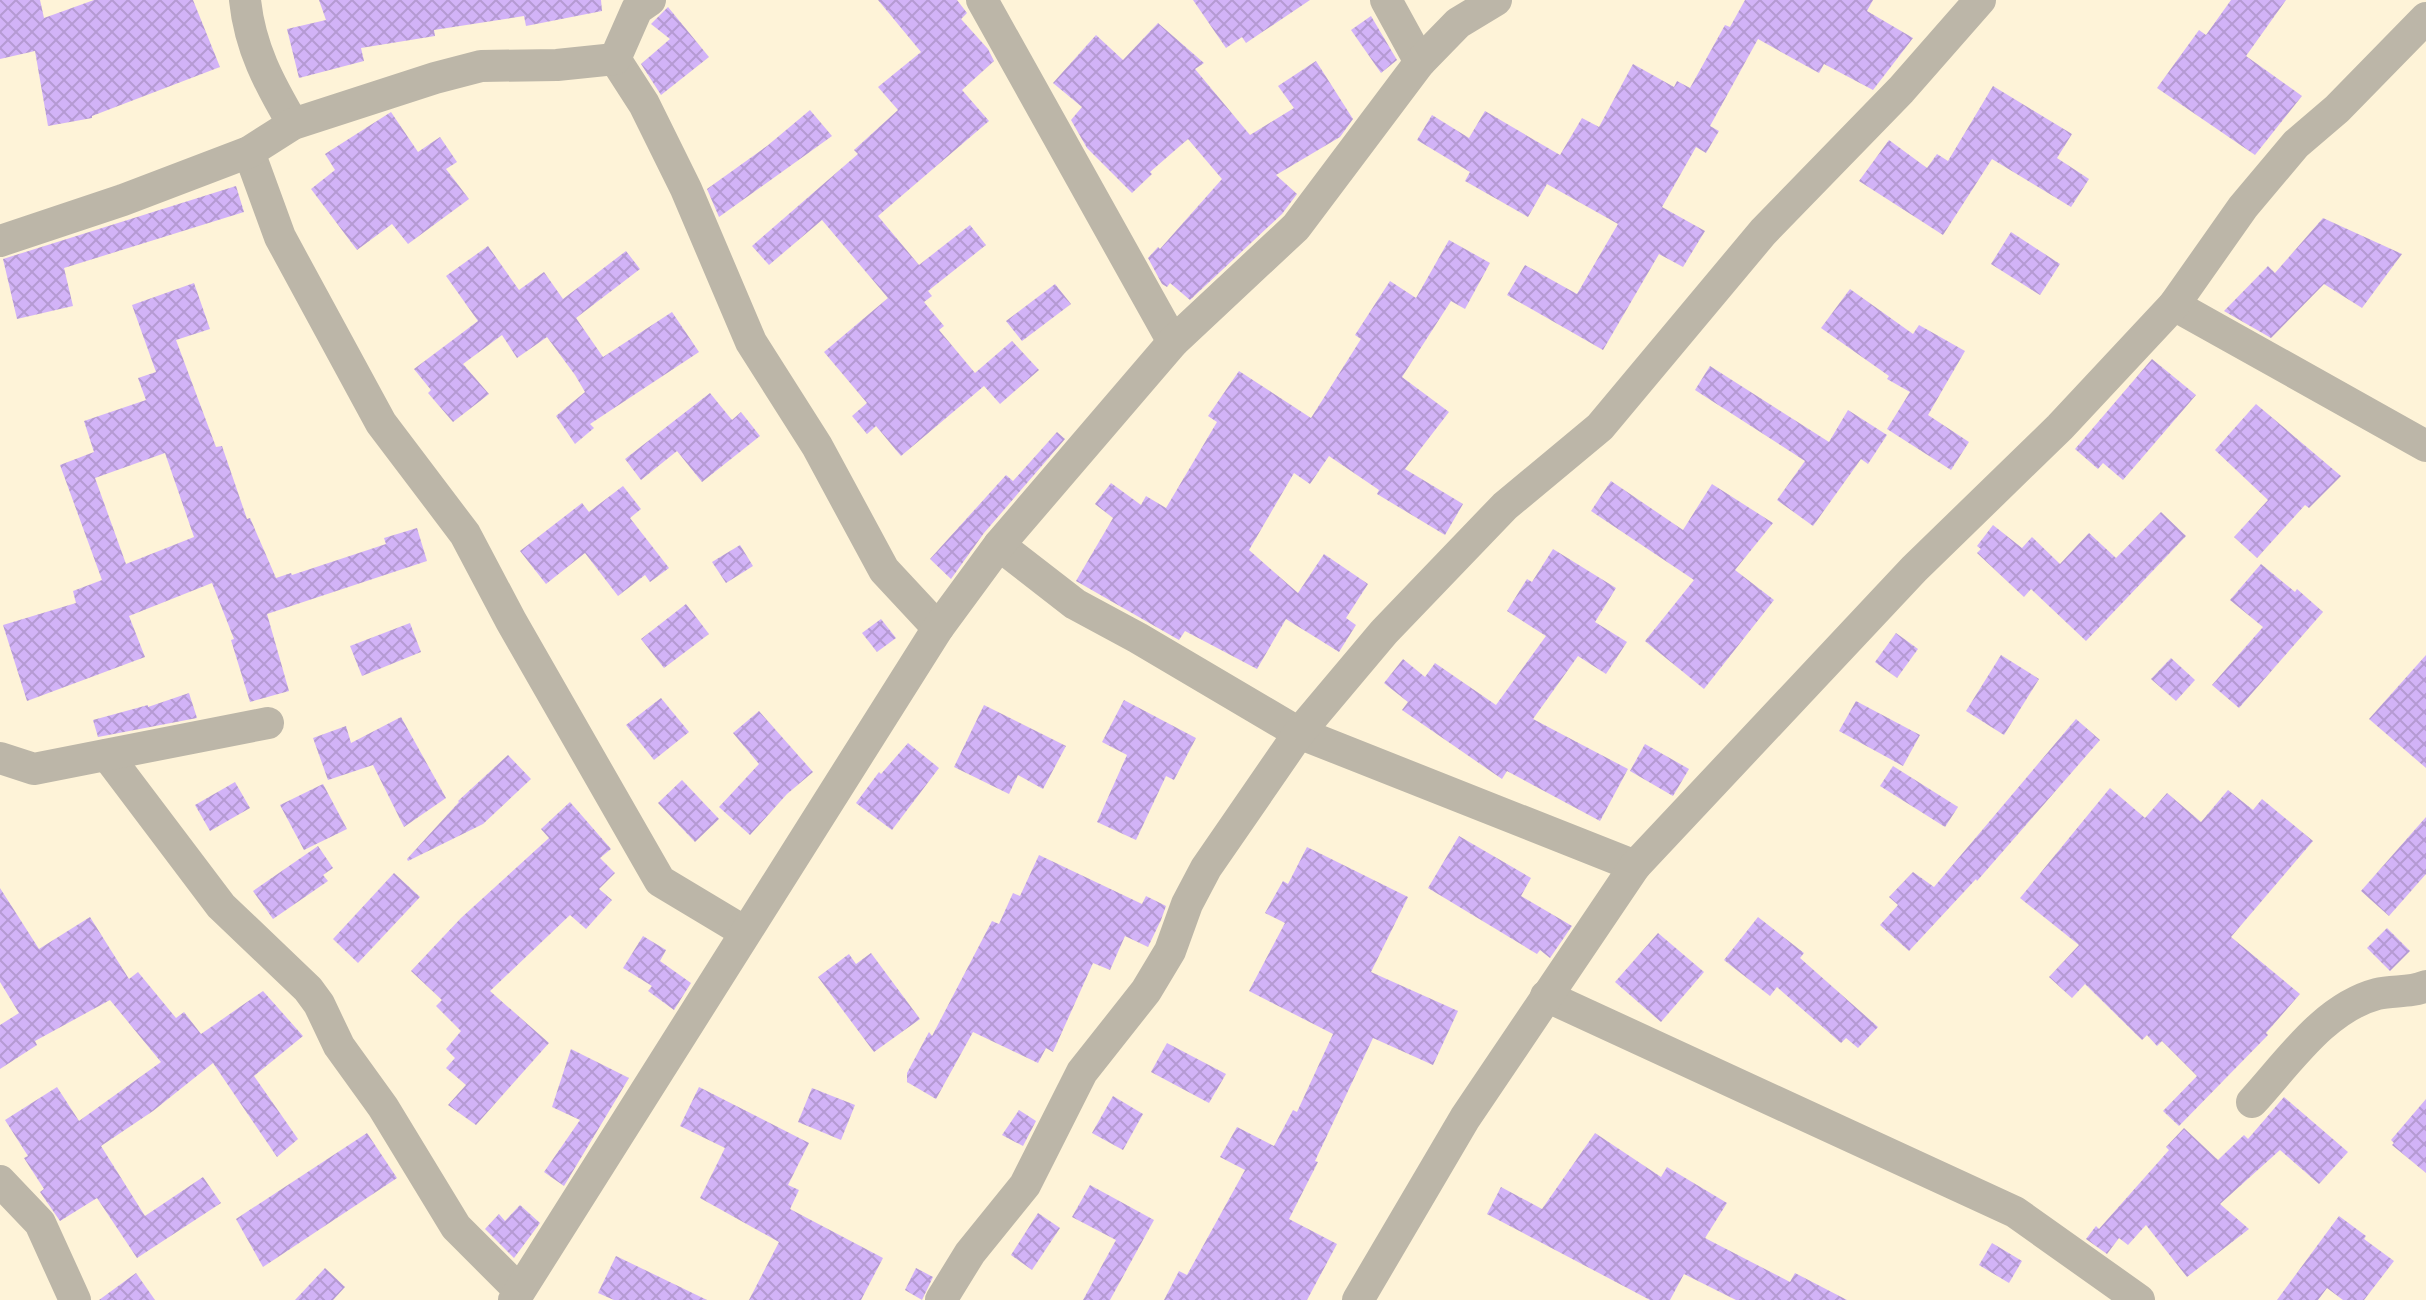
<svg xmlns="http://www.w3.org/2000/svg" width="2426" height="1300" font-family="'Source Sans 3',sans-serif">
	<defs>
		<pattern id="building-cross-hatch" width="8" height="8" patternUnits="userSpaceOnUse" patternTransform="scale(2)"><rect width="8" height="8" fill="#d2b3f7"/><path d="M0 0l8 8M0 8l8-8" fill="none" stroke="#b59ad3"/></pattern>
	</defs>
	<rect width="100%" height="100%" fill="#fef3d8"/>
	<g fill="url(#building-cross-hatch)" fill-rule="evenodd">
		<polygon points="0,0 40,0 44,18 94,0 193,0 220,67 92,116 92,118 48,126 35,51 0,59"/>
		<polygon points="319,0 601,0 602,11 526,26 524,16 434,30 435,36 361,48 364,61 299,78 287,29 326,20"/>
		<polygon points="878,0 957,0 967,13 961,19 988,49 994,61 962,90 989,121 878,216 919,265 970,225 986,245 928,291 932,296 924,302 944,326 939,330 975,373 1012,341 1039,370 1000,404 984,386 901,456 876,426 867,434 852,416 867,403 824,352 888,298 822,220 769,265 752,246 858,154 854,150 898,110 878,87 921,52"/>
		<polygon points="1193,0 1310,0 1246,43 1242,37 1226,48"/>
		<polygon points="1745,0 1873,0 1867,11 1913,38 1873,90 1824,64 1819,73 1758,39 1710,126 1719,131 1706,153 1696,147 1662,207 1705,231 1683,267 1659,254 1603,350 1507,295 1525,265 1577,294 1618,224 1547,184 1528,217 1465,181 1470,172 1417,140 1432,115 1469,138 1485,111 1560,155 1582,118 1599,127 1633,64 1674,87 1677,81 1690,88 1725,25 1730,27"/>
		<polygon points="2231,0 2286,0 2246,56 2302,96 2255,155 2157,88 2199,30 2206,35"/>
		<polygon points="668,7 709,57 661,95 641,64 670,39 651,24"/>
		<polygon points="1371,16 1397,60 1381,73 1351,30"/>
		<polygon points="1158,23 1204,63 1195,69 1250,135 1294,108 1278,86 1316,61 1353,119 1340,137 1276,175 1297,194 1282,214 1190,300 1170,283 1167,287 1162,284 1148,258 1158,247 1160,249 1222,179 1188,139 1150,172 1152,174 1132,193 1087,148 1071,120 1082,107 1053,83 1096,35 1123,60"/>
		<polygon points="1993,86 2072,134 2057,158 2089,179 2071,207 1992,159 1943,235 1859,181 1889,140 1927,168 1937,154 1948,161"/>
		<polygon points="810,110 832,136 719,217 707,189 767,146"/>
		<polygon points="391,112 418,152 440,137 457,162 446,169 469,199 408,244 392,224 357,250 311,189 335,170 325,154"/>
		<polygon points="236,186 244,212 64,268 73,306 17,319 3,259"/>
		<polygon points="2323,218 2402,254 2362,308 2324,284 2271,338 2224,311 2268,266 2275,273"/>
		<polygon points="2011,232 2060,264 2040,295 1991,264"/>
		<polygon points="1449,240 1490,263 1465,309 1451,301 1402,377 1449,412 1405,469 1463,504 1445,535 1377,494 1379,490 1329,456 1310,484 1294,473 1249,550 1298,593 1324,554 1368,584 1346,618 1356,625 1339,652 1286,619 1257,669 1185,631 1179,640 1076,581 1113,518 1095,504 1111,483 1141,505 1146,496 1166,508 1217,422 1208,416 1239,371 1311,418 1361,339 1355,335 1390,281 1416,298"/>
		<polygon points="488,246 519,290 544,272 563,299 626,251 640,269 576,318 603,357 672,312 699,352 590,424 594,428 575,444 556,416 585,392 575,375 547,337 517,358 502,335 463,364 489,394 453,422 428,393 431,390 414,369 478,321 446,276"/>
		<path d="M 194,283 L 210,329 L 176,340 L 216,447 L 222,446 L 247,519 L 250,518 L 276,578 L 291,573 L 292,575 L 386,544 L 384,538 L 417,528 L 427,561 L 267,614 L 289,691 L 250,702 L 231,640 L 234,639 L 212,583 L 129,616 L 145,657 L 27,701 L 3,625 L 76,603 L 73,591 L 102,580 L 60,465 L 94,452 L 84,421 L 146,400 L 138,378 L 156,372 L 132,305 ZM 165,453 L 194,537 L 126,564 L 95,478 Z"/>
		<polygon points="1055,284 1071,304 1022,341 1006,321"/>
		<polygon points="1850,289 1913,334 1919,325 1965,351 1928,415 1969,442 1951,470 1887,429 1910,392 1887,379 1889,376 1821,328"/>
		<polygon points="2152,359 2196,395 2123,480 2103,463 2098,469 2075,449"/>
		<polygon points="1710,366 1829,442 1848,410 1887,435 1868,464 1861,459 1813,526 1777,500 1805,461 1695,390"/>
		<polygon points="710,393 732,420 741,412 760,436 702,482 677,451 641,480 625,459"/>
		<polygon points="2256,404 2341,476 2309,508 2305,505 2257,558 2234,537 2268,500 2215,450"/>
		<polygon points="1057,432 1065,439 984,533 951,579 930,559 1006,475 1013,481"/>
		<polygon points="1611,481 1683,530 1712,484 1773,523 1735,570 1774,600 1704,689 1645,641 1694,580 1591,511"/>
		<polygon points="623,486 641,509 630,518 669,568 650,582 645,575 618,596 585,553 546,584 520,551 582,503 589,512"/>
		<polygon points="2161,512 2186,536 2086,641 2031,589 2024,597 1977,553 1981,549 1977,546 1993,525 2022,548 2032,537 2060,564 2089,533 2116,558"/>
		<polygon points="740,545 753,566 726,583 712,562"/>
		<polygon points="1553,549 1616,588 1595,622 1627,642 1606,674 1578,656 1533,719 1628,769 1600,821 1507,771 1502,779 1402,710 1408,702 1384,683 1403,659 1425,677 1435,663 1496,705 1546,636 1507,611 1527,579 1532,582"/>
		<polygon points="2261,564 2295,592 2297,589 2323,612 2239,708 2212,685 2263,627 2230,600"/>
		<polygon points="686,604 709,634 664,668 641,639"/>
		<polygon points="881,619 896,638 877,652 862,633"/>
		<polygon points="410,623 421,652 362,676 350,646"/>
		<polygon points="1896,633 1918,649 1897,678 1875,662"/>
		<polygon points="2001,655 2039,679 2004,735 1966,711"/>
		<polygon points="2426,655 2426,768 2369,719"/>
		<polygon points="2171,658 2195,680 2176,701 2151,679"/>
		<polygon points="189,693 197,718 98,737 93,720 148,705 148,707"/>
		<polygon points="661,698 689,732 654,760 626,725"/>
		<polygon points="1124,700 1196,738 1174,780 1166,776 1136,840 1097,822 1127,755 1102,742"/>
		<polygon points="1856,701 1920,735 1903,766 1839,731"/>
		<polygon points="984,705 1066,746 1043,789 1018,775 1009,794 954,767"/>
		<polygon points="759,711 813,772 787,794 750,835 719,807 759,764 733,733"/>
		<polygon points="401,717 446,798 404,827 373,765 328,780 313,738 346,726 351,743"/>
		<polygon points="2076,719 2100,740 1977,881 1976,879 1909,951 1880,925 1898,905 1889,897 1913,872 1934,887"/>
		<polygon points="908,743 939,768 892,830 856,803 879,772 881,774"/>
		<polygon points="1645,744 1689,769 1673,796 1630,771"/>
		<polygon points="508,755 531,779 483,824 408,861 407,859 459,802 458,801"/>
		<polygon points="1893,766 1958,807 1945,827 1880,786"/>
		<polygon points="682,780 719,819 695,842 658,803"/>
		<polygon points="235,782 250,808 210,831 195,805"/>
		<polygon points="323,784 347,829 304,850 280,805"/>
		<polygon points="2110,788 2145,818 2167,793 2201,822 2228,790 2253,810 2262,799 2313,841 2231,937 2300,994 2266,1033 2268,1035 2179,1126 2163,1111 2197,1076 2162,1041 2157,1046 2147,1035 2142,1040 2085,984 2072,998 2049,977 2079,945 2020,898"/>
		<polygon points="570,802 611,849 600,858 615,873 599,889 612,900 586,929 570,915 490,991 549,1043 476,1125 448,1105 466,1085 446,1068 455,1058 446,1049 461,1031 436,1006 442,1000 411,971 461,918 549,838 541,829"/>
		<polygon points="2426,817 2426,874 2389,916 2361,891"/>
		<polygon points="1459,836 1531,878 1521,896 1572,926 1550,958 1540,950 1537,954 1428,888"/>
		<polygon points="318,846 333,868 323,875 328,881 273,919 253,891"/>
		<polygon points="1307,847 1408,897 1371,972 1458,1011 1433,1065 1373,1038 1315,1161 1318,1162 1289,1219 1337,1244 1307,1300 1164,1300 1179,1271 1187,1275 1245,1170 1220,1157 1237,1127 1274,1146 1293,1110 1297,1112 1333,1034 1249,991 1285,923 1265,913 1283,881 1288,884"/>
		<polygon points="1039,855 1142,904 1146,896 1166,906 1161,920 1148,947 1125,936 1110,970 1093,963 1053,1052 1046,1048 1038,1063 973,1032 936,1099 907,1082 907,1073 929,1032 932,1036 992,921 999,924 1013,893 1020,896"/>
		<polygon points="394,873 420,897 358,963 333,939"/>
		<polygon points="0,888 39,949 90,917 129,979 138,972 176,1018 184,1012 201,1034 263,991 303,1036 254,1076 298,1139 277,1157 213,1063 153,1111 101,1146 145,1216 203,1177 221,1203 137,1258 97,1198 60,1221 40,1192 44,1189 24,1158 28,1156 5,1120 57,1087 79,1121 161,1062 110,1000 35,1041 37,1045 0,1069 0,1025 19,1013 0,982"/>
		<polygon points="1758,917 1804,953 1800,958 1878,1027 1858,1048 1846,1038 1841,1043 1777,987 1770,996 1724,960"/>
		<polygon points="2387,928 2410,951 2390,971 2367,948"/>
		<polygon points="1658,933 1704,972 1661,1022 1615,982"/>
		<polygon points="643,936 666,950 660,961 691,983 674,1010 648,991 652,986 623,968"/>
		<polygon points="871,953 920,1019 874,1052 818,977 849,954 856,964"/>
		<polygon points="1167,1043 1226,1074 1209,1103 1151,1072"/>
		<polygon points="571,1049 629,1078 564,1186 544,1172 580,1120 552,1107"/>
		<polygon points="699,1087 809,1143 788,1185 799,1190 790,1209 883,1258 861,1300 749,1300 779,1242 700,1198 725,1148 680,1126"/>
		<polygon points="812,1088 855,1105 841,1140 798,1122"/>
		<polygon points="1113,1096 1143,1114 1123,1150 1092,1133"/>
		<polygon points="2284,1097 2348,1152 2319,1184 2280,1150 2220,1204 2249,1229 2187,1277 2146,1225 2128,1245 2119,1238 2107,1254 2086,1239 2096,1226 2099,1229 2169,1150 2166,1147 2184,1128 2218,1160 2244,1135 2248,1139"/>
		<polygon points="2426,1099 2426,1173 2392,1145 2394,1143 2391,1140"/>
		<polygon points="1019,1110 1036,1121 1023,1146 1002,1135"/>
		<polygon points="367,1133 397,1178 263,1267 236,1219"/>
		<polygon points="1595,1133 1661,1177 1667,1167 1727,1203 1705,1238 1790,1282 1795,1273 1847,1300 1736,1300 1684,1274 1670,1300 1650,1300 1487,1214 1501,1187 1542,1209"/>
		<polygon points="1090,1185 1154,1220 1110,1300 1083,1300 1116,1240 1072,1217"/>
		<polygon points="520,1205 540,1223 514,1258 485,1229 499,1214 505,1221"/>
		<polygon points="1038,1213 1060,1228 1032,1270 1011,1255"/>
		<polygon points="2339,1216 2366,1236 2364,1239 2394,1261 2364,1300 2343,1300 2327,1288 2318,1300 2277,1300"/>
		<polygon points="1992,1243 2022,1261 2009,1283 1979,1265"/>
		<polygon points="616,1256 707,1300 614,1300 598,1293"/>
		<polygon points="325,1268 345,1287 333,1300 295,1300"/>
		<polygon points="916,1268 933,1277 922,1300 905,1290"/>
		<polygon points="136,1273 155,1300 99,1300"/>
	</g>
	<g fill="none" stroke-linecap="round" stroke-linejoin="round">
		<g stroke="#bcb6a8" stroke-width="32">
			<path d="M 245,0 C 250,48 269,83 293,124"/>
			<polyline points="982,0 1173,342"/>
			<polyline points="1386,0 1420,62"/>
			<polyline points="615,59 644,104 686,189 751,342 817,446 884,570 938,628"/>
			<polyline points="249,152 280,237 381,423 465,534 511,621 660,881 745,932"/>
			<polyline points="0,241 123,200 249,152 293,124 435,78 481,66 557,65 615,59 637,9 650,0"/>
			<polyline points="2174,305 2426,446"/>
			<polyline points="999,545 1075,604 1138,638 1299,733 1635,866"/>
			<polyline points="107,755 221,906 308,989 319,1004 339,1046 383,1107 456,1227 519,1290"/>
			<polyline points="0,758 34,769 268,723"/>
			<polyline points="1546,996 2015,1212 2139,1300"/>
			<path d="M 2252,1102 C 2288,1063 2324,1008 2377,994 C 2393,990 2411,993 2426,986"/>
			<polyline points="0,1181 40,1223 75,1300"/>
			<polyline points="514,1300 938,628 999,545 1173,342 1296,227 1420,62 1458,23 1496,0"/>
			<polyline points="941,1300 970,1253 1025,1185 1082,1072 1146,991 1170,951 1187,904 1206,868 1299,733 1384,632 1505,506 1600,427 1763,232 1901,90 1980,0"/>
			<polyline points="1358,1300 1465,1118 1635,866 1914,569 2060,427 2174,305 2243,207 2296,144 2337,109 2426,18"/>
		</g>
	</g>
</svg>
